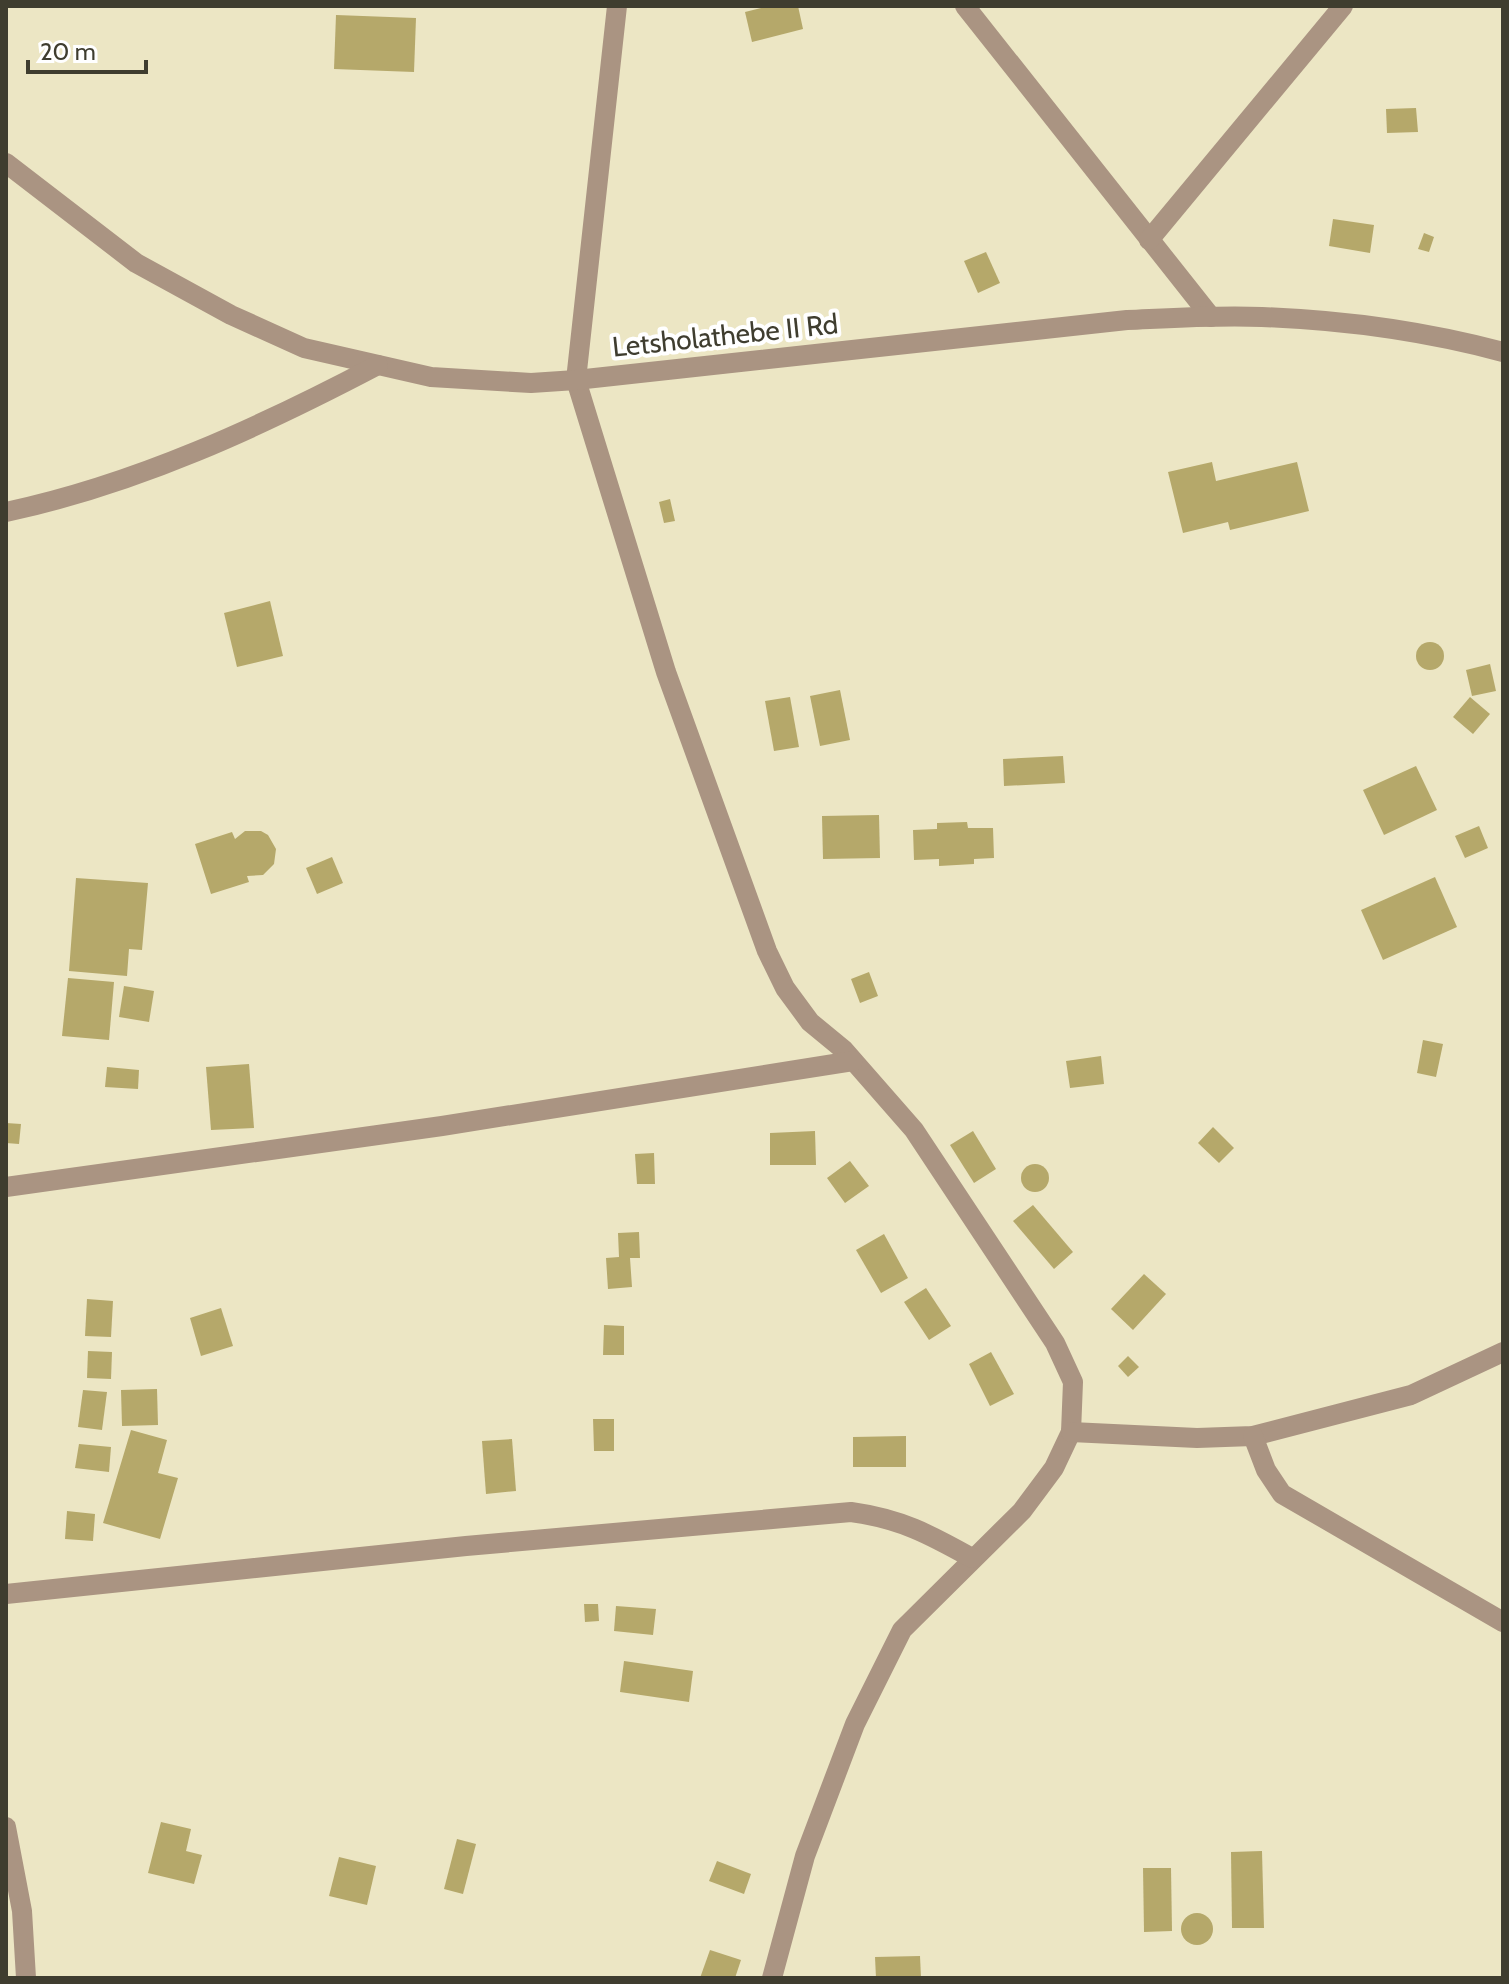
<svg xmlns="http://www.w3.org/2000/svg" width="1509" height="1984" font-family="Cabin,sans-serif">
	<rect width="100%" height="100%" fill="#ece6c4"/>
	<g fill="#b5a86a">
		<polygon points="769,6 798,6 803,29 752,42 745,12"/>
		<polygon points="336,15 416,18 414,72 334,69"/>
		<polygon points="1416,108 1418,132 1387,133 1386,109"/>
		<polygon points="1333,219 1374,225 1370,253 1329,246"/>
		<polygon points="1424,233 1434,237 1429,252 1418,249"/>
		<polygon points="986,252 1000,283 978,293 964,261"/>
		<polygon points="1212,462 1216,481 1297,462 1309,511 1230,530 1228,522 1183,533 1168,472"/>
		<polygon points="670,499 675,521 664,523 659,502"/>
		<polygon points="270,601 283,656 237,667 224,613"/>
		<circle cx="1430" cy="656" r="14"/>
		<polygon points="1490,664 1496,691 1472,696 1466,670"/>
		<polygon points="840,690 850,740 820,746 810,696"/>
		<polygon points="790,697 799,747 774,751 765,701"/>
		<polygon points="1470,697 1490,714 1473,734 1453,717"/>
		<polygon points="1063,756 1065,783 1004,786 1003,759"/>
		<polygon points="1416,766 1437,810 1384,835 1363,790"/>
		<polygon points="879,815 880,858 823,859 822,816"/>
		<polygon points="967,822 968,828 993,828 994,858 974,859 974,864 939,866 939,859 914,860 913,830 937,829 937,823"/>
		<polygon points="1479,826 1488,848 1465,858 1455,836"/>
		<polygon points="245,831 261,831 268,835 276,849 274,864 263,875 247,876 249,882 211,894 195,844 232,832 235,839"/>
		<polygon points="332,857 343,883 317,894 306,868"/>
		<polygon points="1435,877 1457,927 1383,960 1361,910"/>
		<polygon points="76,878 148,883 142,950 129,949 127,976 69,971"/>
		<polygon points="869,972 878,996 860,1003 851,979"/>
		<polygon points="68,978 114,982 109,1040 62,1036"/>
		<polygon points="124,986 154,991 149,1022 119,1017"/>
		<polygon points="1423,1040 1443,1044 1436,1077 1417,1073"/>
		<polygon points="1101,1056 1104,1084 1070,1088 1066,1061"/>
		<polygon points="249,1064 254,1128 211,1130 206,1067"/>
		<polygon points="107,1067 139,1070 138,1089 105,1087"/>
		<polygon points="6,1123 21,1124 19,1144 6,1143"/>
		<polygon points="1213,1127 1234,1148 1219,1163 1198,1143"/>
		<polygon points="815,1131 816,1165 770,1165 770,1133"/>
		<polygon points="973,1131 996,1169 974,1183 950,1145"/>
		<polygon points="654,1153 655,1184 637,1184 635,1154"/>
		<polygon points="850,1161 869,1186 845,1203 827,1178"/>
		<circle cx="1035" cy="1178" r="14"/>
		<polygon points="1033,1205 1073,1252 1054,1269 1013,1221"/>
		<polygon points="639,1232 640,1258 630,1258 632,1287 608,1289 606,1258 619,1257 618,1233"/>
		<polygon points="884,1234 908,1278 881,1293 856,1250"/>
		<polygon points="1144,1274 1166,1294 1133,1330 1111,1309"/>
		<polygon points="926,1288 951,1326 929,1340 904,1302"/>
		<polygon points="87,1299 113,1301 111,1337 85,1336"/>
		<polygon points="221,1308 233,1346 201,1356 190,1318"/>
		<polygon points="604,1325 624,1326 624,1355 603,1355"/>
		<polygon points="88,1351 112,1352 111,1379 87,1378"/>
		<polygon points="991,1352 1014,1394 990,1406 969,1364"/>
		<polygon points="1128,1356 1139,1367 1128,1377 1118,1366"/>
		<polygon points="157,1389 158,1425 122,1426 121,1390"/>
		<polygon points="83,1390 107,1392 102,1430 78,1427"/>
		<polygon points="593,1419 614,1419 614,1451 594,1451"/>
		<polygon points="131,1430 167,1440 158,1473 178,1478 160,1539 103,1523"/>
		<polygon points="906,1436 906,1467 853,1467 853,1437"/>
		<polygon points="512,1439 516,1491 486,1494 482,1441"/>
		<polygon points="79,1444 111,1447 109,1472 75,1468"/>
		<polygon points="67,1511 95,1514 93,1541 65,1539"/>
		<polygon points="584,1604 598,1604 599,1621 585,1622"/>
		<polygon points="616,1606 656,1609 653,1635 614,1631"/>
		<polygon points="624,1661 693,1671 689,1702 620,1692"/>
		<polygon points="161,1822 191,1829 186,1851 202,1855 194,1884 148,1873"/>
		<polygon points="457,1839 476,1844 463,1894 444,1889"/>
		<polygon points="1262,1851 1264,1928 1232,1928 1231,1852"/>
		<polygon points="339,1857 376,1866 367,1905 329,1896"/>
		<polygon points="717,1861 751,1874 744,1894 709,1881"/>
		<polygon points="1143,1868 1171,1868 1172,1931 1144,1932"/>
		<circle cx="1197" cy="1929" r="16"/>
		<polygon points="710,1950 741,1960 735,1978 700,1978"/>
		<polygon points="920,1956 921,1978 876,1978 875,1957"/>
	</g>
	<g fill="none" stroke-linecap="round" stroke-linejoin="round">
		<g stroke="#aa9482" stroke-width="20">
			<polyline points="617,6 576,380 666,672 767,951 785,988 810,1022 844,1050 914,1130 1055,1343 1073,1382 1071,1432 1054,1468 1022,1511 902,1630 855,1724 805,1856 772,1978"/>
			<polyline points="965,6 1211,317"/>
			<path d="M 6,163 L 136,263 L 231,315 L 304,348 L 431,377 L 531,383 L 576,380 L 1127,320 C 1172,318 1217,315 1262,317 C 1343,320 1424,331 1503,352"/>
			<polyline points="1149,240 1343,6"/>
			<path d="M 6,512 C 137,484 260,427 378,365"/>
			<polyline points="6,1187 442,1126 853,1061"/>
			<polyline points="1071,1432 1197,1438 1253,1436 1411,1395 1503,1352"/>
			<polyline points="1253,1436 1266,1470 1282,1494 1503,1622"/>
			<path d="M 6,1594 L 466,1546 L 851,1512 C 901,1519 929,1534 972,1558"/>
			<polyline points="6,1827 22,1911 26,1978"/>
		</g>
	</g>
	<g text-anchor="middle" dominant-baseline="central" stroke-width="8" stroke-linejoin="round" paint-order="stroke">
		<g font-size="28" fill="#3f3d2f" stroke="#fff">
			<text transform="translate(725 335) rotate(-6)">Letsholathebe II Rd</text>
		</g>
	</g>
	<rect width="1509" height="1984" fill="none" stroke="#3f3d2f" stroke-width="16"/>
	<path d="M28 60v12h118v-12" fill="none" stroke="#3f3d2f" stroke-width="4"/>
	<text x="40" y="60" font-size="24" fill="#3f3d2f" stroke="#ffffff" stroke-width="6" paint-order="stroke">20 m</text>
</svg>
